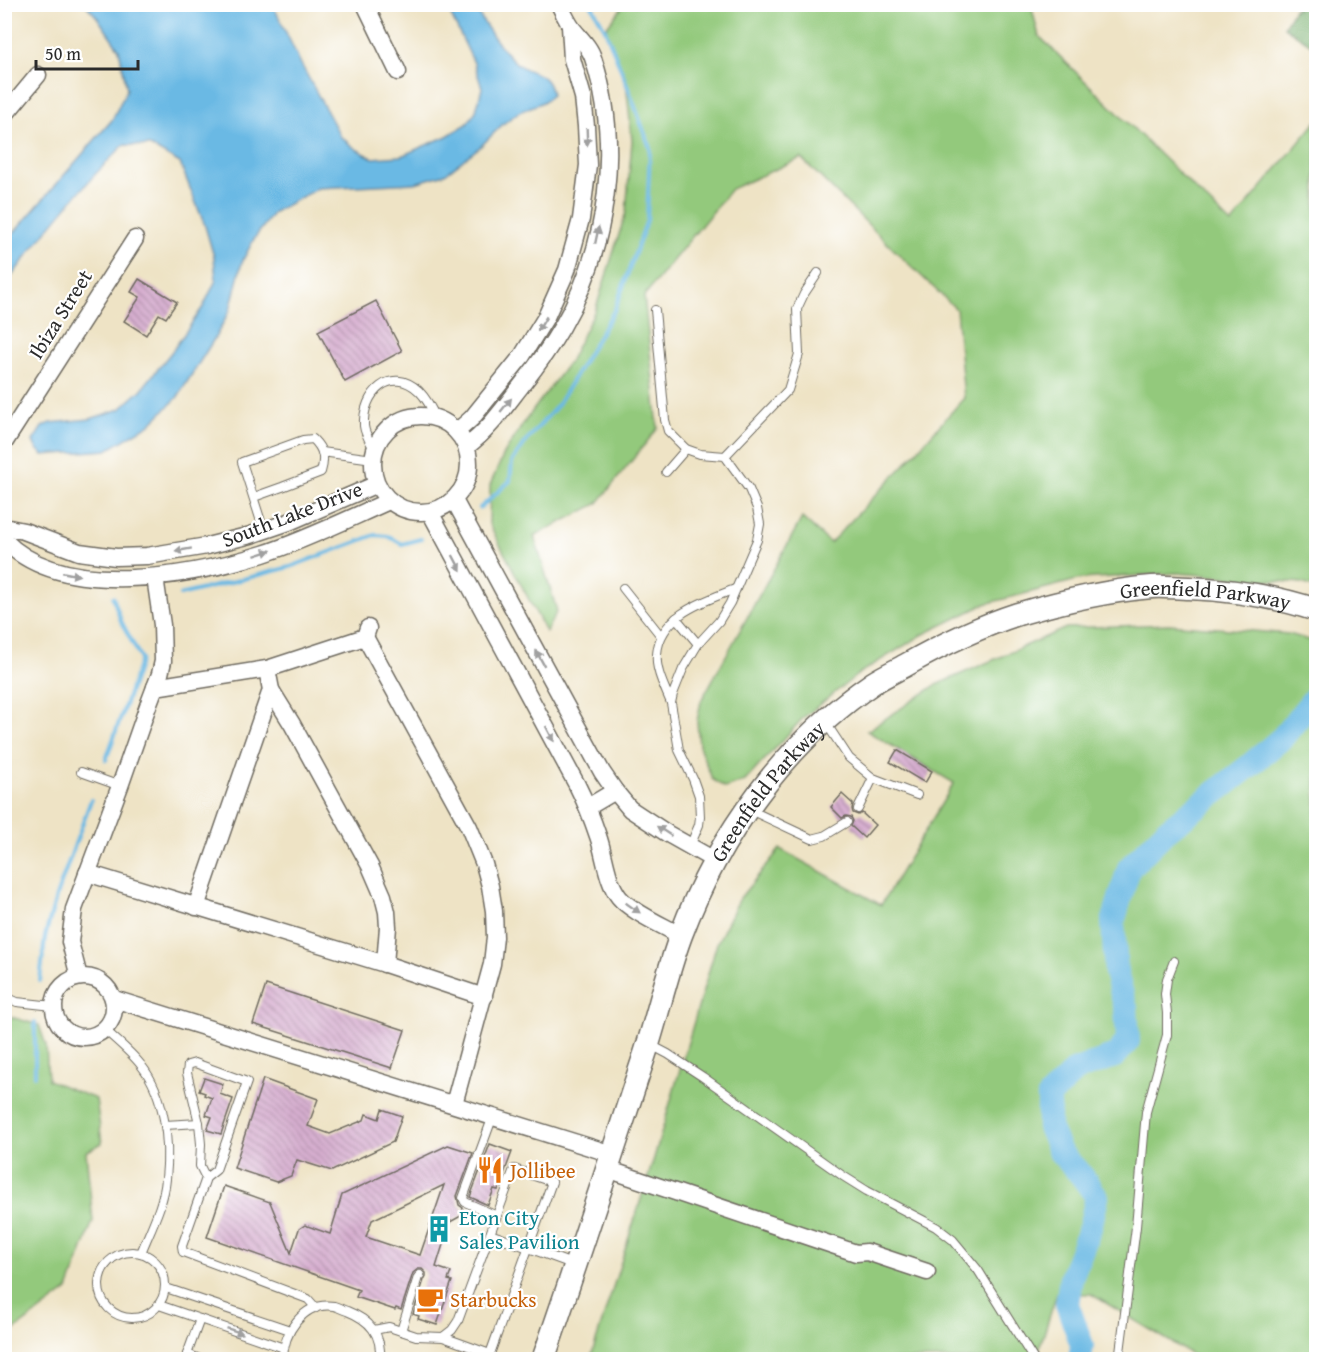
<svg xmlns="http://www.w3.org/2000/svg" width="1321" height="1364" font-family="'Gentium Book Plus',serif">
	<defs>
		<pattern id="forest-firs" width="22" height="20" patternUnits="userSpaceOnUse" patternTransform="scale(1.5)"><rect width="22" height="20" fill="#76ad6b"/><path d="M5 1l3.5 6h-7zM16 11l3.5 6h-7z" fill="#618d58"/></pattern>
		<pattern id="building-back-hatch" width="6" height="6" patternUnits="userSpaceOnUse" patternTransform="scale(1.5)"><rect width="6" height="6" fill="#d7afd0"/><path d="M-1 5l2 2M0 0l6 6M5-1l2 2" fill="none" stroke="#af8fa9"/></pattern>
	</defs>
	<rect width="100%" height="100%" fill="#fff"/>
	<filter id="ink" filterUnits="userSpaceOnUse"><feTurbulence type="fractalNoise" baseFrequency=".0167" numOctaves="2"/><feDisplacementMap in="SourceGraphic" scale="12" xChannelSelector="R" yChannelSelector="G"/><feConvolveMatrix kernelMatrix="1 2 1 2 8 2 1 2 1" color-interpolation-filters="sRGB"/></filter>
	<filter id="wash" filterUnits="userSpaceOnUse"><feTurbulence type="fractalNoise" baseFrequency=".008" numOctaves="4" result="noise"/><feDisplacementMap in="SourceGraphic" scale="24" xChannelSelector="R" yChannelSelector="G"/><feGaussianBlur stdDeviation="1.35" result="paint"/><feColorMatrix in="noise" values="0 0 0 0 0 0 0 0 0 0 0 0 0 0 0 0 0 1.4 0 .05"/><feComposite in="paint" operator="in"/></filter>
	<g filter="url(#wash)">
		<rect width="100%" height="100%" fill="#eee3c5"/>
		<g fill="#93c97b" stroke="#5f7a53" stroke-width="1.5">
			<polygon points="624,5 1031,5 1039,36 1231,224 1316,122 1316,588 1302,583 1177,573 1081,579 985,604 922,635 861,672 804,717 745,781 725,788 712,779 699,746 697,721 701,701 802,518 830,543 907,462 964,398 956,309 890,246 801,158 731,189 644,296 658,428 597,504 534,536 557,611 546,632 489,524 490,485 504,454 525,421 569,362 596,308 626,212 632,141 626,82 605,29"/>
			<polygon points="1169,624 1289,634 1316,642 1316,1359 1199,1359 1091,1294 1057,1293 1036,1359 590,1360 654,1158 717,943 740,898 780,849 881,905 954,783 867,731 936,685 1066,628"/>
			<polygon points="4,1015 39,1025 46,1045 48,1080 96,1099 102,1143 86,1152 93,1221 68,1290 5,1337"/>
		</g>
		<polygon fill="url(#forest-firs)" stroke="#506c4b" stroke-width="1.5" points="1297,4 1316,5 1316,48 1284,27"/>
		<path fill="#6ab9e4" stroke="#4a7288" stroke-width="1.5" d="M 86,5 L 273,5 L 301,64 L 341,137 L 356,149 L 373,158 L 401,156 L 447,136 L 467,124 L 476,111 L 482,88 L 474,63 L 446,5 L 474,5 C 482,22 501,49 515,62 C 531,77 547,68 552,95 L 543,102 L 519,112 L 503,124 L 481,146 L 445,174 L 415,183 L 318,188 L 274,212 L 254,239 L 242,262 L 230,310 L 216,336 L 177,398 L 149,425 L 107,450 L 43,455 L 36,448 L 33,441 L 42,427 L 50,423 L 90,419 L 120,409 L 141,390 L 173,350 L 203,307 L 216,280 L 214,257 L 205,226 L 180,163 L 150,146 L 124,145 C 80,187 42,236 5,285 L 5,243 L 112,120 L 127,89 L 119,49 L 97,17 Z"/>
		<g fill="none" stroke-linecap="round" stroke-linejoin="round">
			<g stroke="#6ab9e4" stroke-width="4">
				<polyline points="480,508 510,481 512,462 527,440 557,406 615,309 647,220 650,148 626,82 605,29 591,4"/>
				<polyline points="180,595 290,567 375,535 388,536 402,544 421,539"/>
				<polyline points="106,760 141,659 121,621 113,597"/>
				<polyline points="40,981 45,937 56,897 91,800"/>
				<polyline points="35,1075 35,1022"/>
			</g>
			<polyline stroke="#6ab9e4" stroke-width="24" points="1080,1360 1082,1345 1067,1304 1071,1278 1090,1228 1097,1197 1082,1176 1060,1152 1049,1127 1049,1096 1076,1070 1115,1056 1128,1041 1126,1008 1116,973 1113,922 1129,868 1166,831 1248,767 1282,738 1316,696"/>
		</g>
		<g id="blocks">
			<g fill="url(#building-back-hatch)" fill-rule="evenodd">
				<polygon points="139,279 177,302 166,318 159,314 146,335 124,321 140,297 131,292"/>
				<polygon points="376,301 402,351 345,382 318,331"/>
				<polygon points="897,750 932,771 925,783 890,762"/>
				<polygon points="842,794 853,804 852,809 853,813 858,815 862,813 875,825 864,838 851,826 853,821 851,817 846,816 842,818 831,807"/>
				<polygon points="266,985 405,1030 392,1068 253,1024"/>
				<polygon points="204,1078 223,1084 220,1094 233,1099 221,1134 207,1130 212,1117 206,1115 212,1098 204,1095 205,1093 199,1091"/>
				<polygon points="263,1079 318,1099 308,1126 330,1134 364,1120 366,1114 379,1119 382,1109 402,1116 393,1142 332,1171 297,1160 291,1176 276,1182 234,1168"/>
				<polygon points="490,1144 512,1152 498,1190 494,1189 488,1205 470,1197"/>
				<path d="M 448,1145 L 473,1153 L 457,1196 L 459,1205 L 463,1208 L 461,1216 L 450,1222 L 436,1267 L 451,1272 L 448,1280 L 452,1281 L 437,1325 L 418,1319 L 419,1316 L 413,1314 L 424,1280 L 426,1276 L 426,1273 L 422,1269 L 418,1269 L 413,1273 L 401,1310 L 396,1308 L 395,1310 L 356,1297 L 359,1290 L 207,1237 L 224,1186 L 270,1202 L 291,1253 L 299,1229 L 305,1225 L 330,1234 L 342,1195 ZM 444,1185 L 420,1255 L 366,1237 L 372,1220 Z"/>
			</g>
		</g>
	</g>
	<g filter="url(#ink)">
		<use href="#blocks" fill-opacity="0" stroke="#6f6b61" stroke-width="1.5"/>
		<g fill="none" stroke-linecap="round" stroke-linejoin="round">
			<defs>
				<g id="lane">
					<polyline points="655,310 665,420 668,431 686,449 700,454 725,456 749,489 757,508 760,524 757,540 730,603 719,621 698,644 683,669 673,694 671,703 679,750 693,779 699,796 700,817 699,825 690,846"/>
					<path d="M 375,451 C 371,443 365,435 364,426 C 362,393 391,365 419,391 C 427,399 432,409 436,419"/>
					<polyline points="322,452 373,459"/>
					<polyline points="725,456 788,390 799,354 797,309 804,294 818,273"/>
					<polyline points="666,472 686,449"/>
					<path d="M 254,497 L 282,487 L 321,472 C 325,458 324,450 313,439 L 303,440 L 242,462 L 264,531"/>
					<polyline points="623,588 661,636"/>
					<polyline points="676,618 698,644"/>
					<path d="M 671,703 C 665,688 655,670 657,654 C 660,614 705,601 735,589"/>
					<polyline points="826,723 849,758 873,778 917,795"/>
					<polyline points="81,772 120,786"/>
					<polyline points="858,809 873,778"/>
					<polyline points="750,810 812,839 824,836 847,822"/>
					<polyline points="4,996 17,1002 53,1006"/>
					<path d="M 104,1029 C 117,1041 131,1052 141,1065 C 165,1095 170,1142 166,1179 C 164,1204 150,1230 141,1253"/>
					<polyline points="649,1044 668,1054 703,1077 843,1176 867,1191 936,1227 953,1240 978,1270 1034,1360"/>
					<polyline points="493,1116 463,1198 465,1202 497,1216"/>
					<polyline points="165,1125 199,1123"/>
					<polyline points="206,1178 200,1166 201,1144 199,1123 187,1073 188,1065 195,1063 247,1082 216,1170 206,1178 182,1246 183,1252 308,1299 316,1308"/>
					<polyline points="490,1234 575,1265"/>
					<circle cx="132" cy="1285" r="33"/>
					<polyline points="166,1288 290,1330"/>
					<polyline points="159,1305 284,1348"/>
					<polyline points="374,1330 389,1327 416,1336 443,1337 490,1354 552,1182 514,1169 458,1321 452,1330 443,1337"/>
					<polyline points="401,1331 418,1277 420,1275"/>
					<polyline points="187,1354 202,1360"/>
					<polyline points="185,1360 200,1319"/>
					<path d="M 283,1360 C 283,1333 303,1301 334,1306 C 338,1307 343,1310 347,1311 C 370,1320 382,1334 380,1360"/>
					<polyline points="1119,1360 1136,1227 1146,1112 1167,1035 1167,1013 1165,994 1167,979 1174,961"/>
				</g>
				<g id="street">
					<polyline points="365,4 398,72"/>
					<polyline points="4,116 38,75"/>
					<circle cx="421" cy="464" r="48"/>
					<polyline points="456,431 463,426 472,418 522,356 546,317 567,270 581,219 588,165 586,126 583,97 572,59 570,26"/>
					<polyline points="4,443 135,239"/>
					<path d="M 466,447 C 488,431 504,408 521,386 C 536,367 550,348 562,327 C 608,248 622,144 593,58 C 590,47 579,37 572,28 C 567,21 563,12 559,4"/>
					<polyline points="454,500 602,772 615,791 630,809 668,834 714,860"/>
					<path d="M 430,512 L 577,785 C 585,801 592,818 598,836 C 605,855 606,880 619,897 C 630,911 664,926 681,936"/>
					<polyline points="4,527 24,531 79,552 116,557 147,556 207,546 251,535 289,522 377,484"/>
					<path d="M 4,540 C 62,601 192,576 263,554 C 306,540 348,519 389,501"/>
					<polyline points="365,637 469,827 484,864 490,886 494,911 495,937 492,964 454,1104"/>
					<polyline points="267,669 271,690 292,724 370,866 383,896 387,912 388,927 385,964"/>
					<polyline points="155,687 267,669 365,637 368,628"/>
					<polyline points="588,807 615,791"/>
					<polyline points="87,873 385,964 484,997"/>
					<polyline points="196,907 271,690"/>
					<circle cx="84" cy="1007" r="30"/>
					<polyline points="79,977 70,942 74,909 120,786 149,703 160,674 163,661 162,625 155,577"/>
					<polyline points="114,999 612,1154"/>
					<polyline points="607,1169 856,1253 867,1252 927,1272"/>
				</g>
				<g id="secondary">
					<path id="s1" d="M 543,1360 C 578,1260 610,1160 643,1060 C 657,1019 666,975 681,935 C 718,836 785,743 873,683 C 884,676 895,671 906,665 C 943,644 978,627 1018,614 C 1062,601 1106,591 1152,587 C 1164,586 1176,588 1189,588 C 1232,590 1275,596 1316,610"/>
				</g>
			</defs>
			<use href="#lane" stroke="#6f6b61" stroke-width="10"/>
			<use href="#street" stroke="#6f6b61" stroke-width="19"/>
			<use href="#secondary" stroke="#6f6b61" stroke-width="25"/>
			<use href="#lane" stroke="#fff" stroke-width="8"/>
			<use href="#street" stroke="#fff" stroke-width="16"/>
			<use href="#secondary" stroke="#fff" stroke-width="22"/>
		</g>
		<defs><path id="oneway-solid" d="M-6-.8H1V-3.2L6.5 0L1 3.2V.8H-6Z" transform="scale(1.5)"/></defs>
		<g fill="#a0a0a0">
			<use href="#oneway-solid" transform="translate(587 137) rotate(88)"/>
			<use href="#oneway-solid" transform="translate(597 235) rotate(-78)"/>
			<use href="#oneway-solid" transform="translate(542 324) rotate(121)"/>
			<use href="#oneway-solid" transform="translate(506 405) rotate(-51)"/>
			<use href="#oneway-solid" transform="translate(183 550) rotate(170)"/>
			<use href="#oneway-solid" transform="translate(263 553) rotate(-18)"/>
			<use href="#oneway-solid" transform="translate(457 563) rotate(62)"/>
			<use href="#oneway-solid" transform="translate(71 574) rotate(11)"/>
			<use href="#oneway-solid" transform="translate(540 658) rotate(-119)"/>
			<use href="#oneway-solid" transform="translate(550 734) rotate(62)"/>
			<use href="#oneway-solid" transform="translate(664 831) rotate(-147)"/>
			<use href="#oneway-solid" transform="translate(633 908) rotate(35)"/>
			<use href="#oneway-solid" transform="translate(235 1331) rotate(19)"/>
		</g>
	</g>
	<defs>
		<symbol id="restaurant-bare" viewBox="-9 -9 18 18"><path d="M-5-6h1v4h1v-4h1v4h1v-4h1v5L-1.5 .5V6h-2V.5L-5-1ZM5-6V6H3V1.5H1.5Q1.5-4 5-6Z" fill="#e8710a" stroke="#fff" stroke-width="2.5" paint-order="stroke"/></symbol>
		<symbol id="building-bare" viewBox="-9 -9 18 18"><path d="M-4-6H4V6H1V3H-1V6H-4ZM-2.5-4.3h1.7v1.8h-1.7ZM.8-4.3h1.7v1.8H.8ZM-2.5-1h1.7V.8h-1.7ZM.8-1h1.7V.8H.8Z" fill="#0f9aa8" stroke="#fff" stroke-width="2.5" paint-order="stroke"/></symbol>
		<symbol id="cafe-bare" viewBox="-9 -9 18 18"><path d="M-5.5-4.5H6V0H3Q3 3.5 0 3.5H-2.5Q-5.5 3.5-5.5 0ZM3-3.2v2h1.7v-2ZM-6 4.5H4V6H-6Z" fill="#e8710a" stroke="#fff" stroke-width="2.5" paint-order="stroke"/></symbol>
	</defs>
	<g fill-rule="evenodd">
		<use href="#restaurant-bare" x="471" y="1151" width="38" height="38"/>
		<use href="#building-bare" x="420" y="1210" width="38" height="38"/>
		<use href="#cafe-bare" x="411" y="1280" width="38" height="38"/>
	</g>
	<g text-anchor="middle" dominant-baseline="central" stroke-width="4.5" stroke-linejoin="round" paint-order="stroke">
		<g font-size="21" fill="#2b2b2b" stroke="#fff">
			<text transform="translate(60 314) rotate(-58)">Ibiza Street</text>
			<text transform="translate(292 514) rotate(-21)">South Lake Drive</text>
			<text stroke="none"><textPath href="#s1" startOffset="1120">Greenfield Parkway</textPath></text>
			<text stroke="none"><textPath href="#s1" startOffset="616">Greenfield Parkway</textPath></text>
		</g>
		<g font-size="21" fill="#c56008" stroke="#fff" text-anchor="start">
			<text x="510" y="1170">Jollibee</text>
			<text x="450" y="1299">Starbucks</text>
		</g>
		<g font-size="21" fill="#0d838f" stroke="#fff" text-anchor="start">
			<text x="459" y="1217">Eton City<tspan x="459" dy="24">Sales Pavilion</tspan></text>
		</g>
	</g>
	<rect width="1321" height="1364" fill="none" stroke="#fff" stroke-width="24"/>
	<path d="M36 60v9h102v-9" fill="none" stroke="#2b2b2b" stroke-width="3"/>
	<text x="45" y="60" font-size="18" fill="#2b2b2b" stroke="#ffffff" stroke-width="4.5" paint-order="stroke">50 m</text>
</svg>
